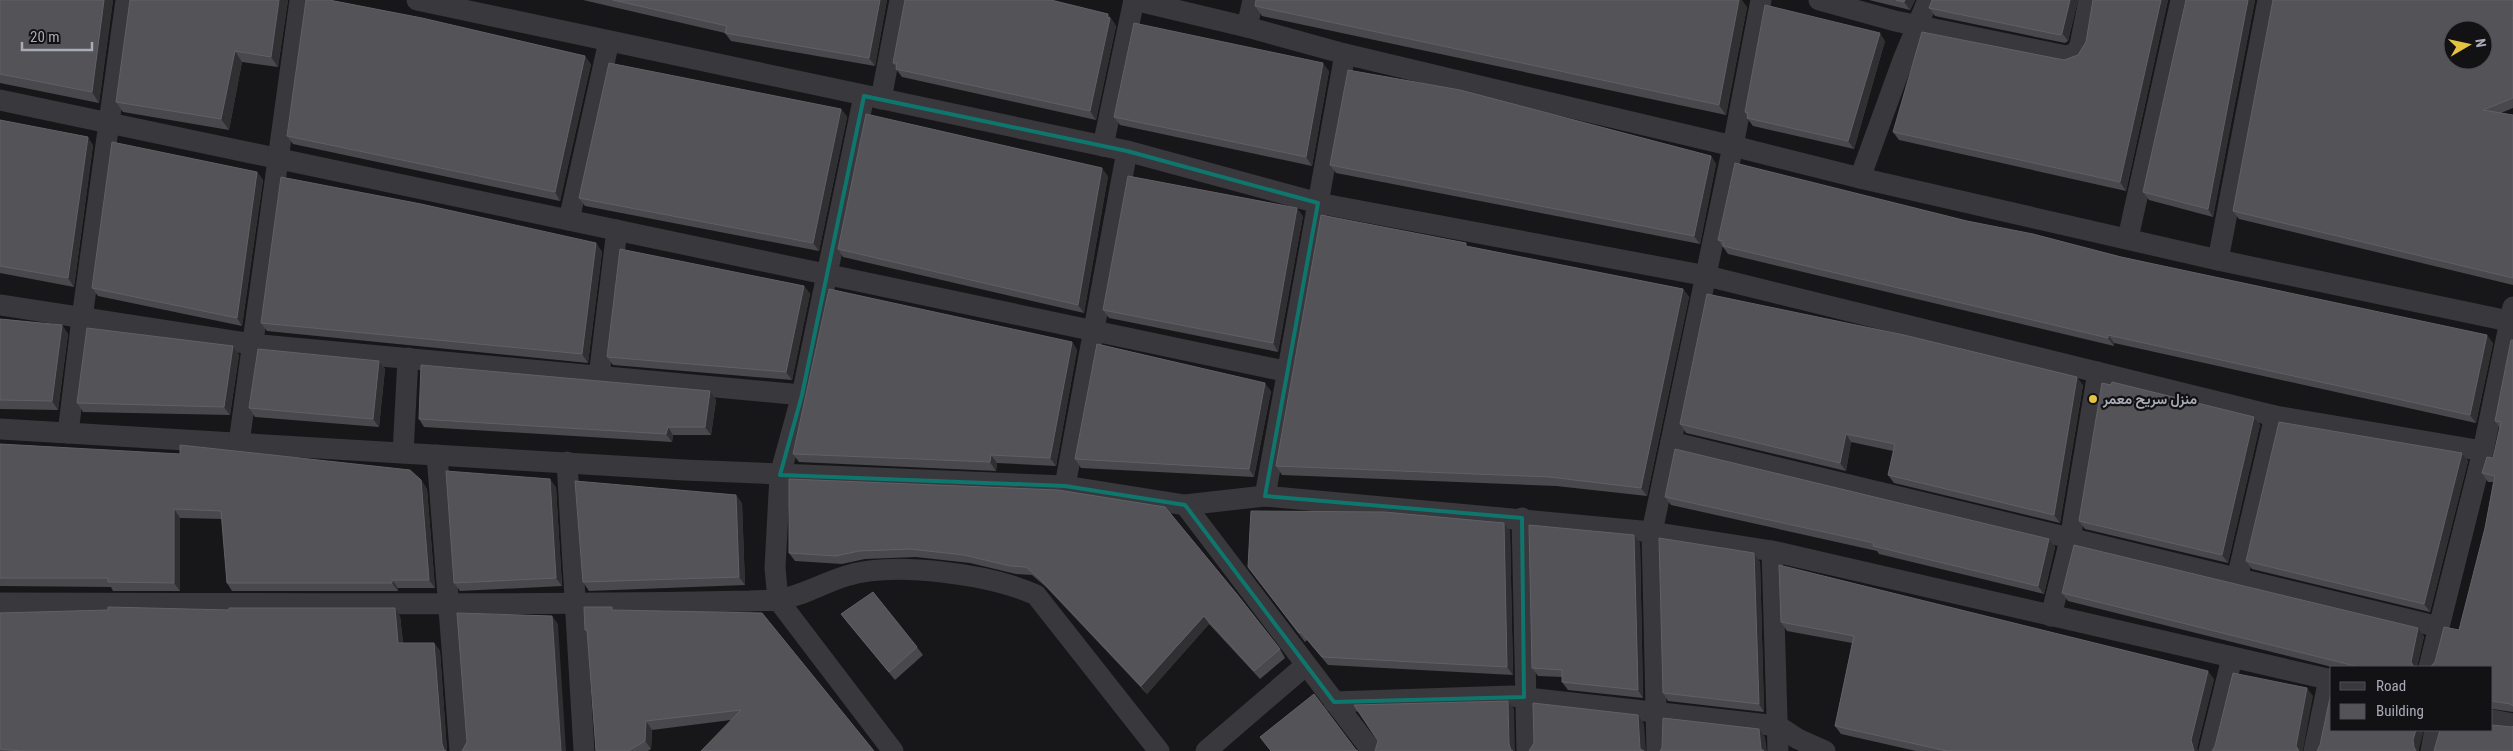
<svg xmlns="http://www.w3.org/2000/svg" width="2513" height="751" font-family="'Roboto Condensed',Vazirmatn,sans-serif">
	<rect width="100%" height="100%" fill="#171618"/>
	<g fill="none" stroke-linecap="round" stroke-linejoin="round">
		<g stroke="#38383d" stroke-width="21">
			<polyline points="417,0 1127,151 1318,203 1707,276 2275,416 2483,451"/>
			<polyline points="1134,0 1247,27 1345,54 1733,146 1860,178 2218,260 2513,322"/>
			<polyline points="1819,0 1895,21 2066,56 2076,53 2080,45 2089,0"/>
			<polyline points="1247,27 1253,0"/>
			<polyline points="864,96 802,395 780,475 775,568 778,600 893,751"/>
			<polyline points="881,99 900,0"/>
			<polyline points="0,100 1289,372"/>
			<polyline points="1103,146 1134,0"/>
			<polyline points="1860,178 1903,60 1928,0"/>
			<polyline points="569,220 609,41"/>
			<polyline points="2128,238 2181,0"/>
			<polyline points="2218,260 2268,0"/>
			<polyline points="0,305 252,344 802,395"/>
			<polyline points="599,376 617,230"/>
			<polyline points="0,429 684,470 1065,486 1185,505 1265,496 1652,532 1772,551 2332,680"/>
			<polyline points="68,433 82,318 126,0"/>
			<polyline points="1671,442 2439,627"/>
			<polyline points="239,443 300,0"/>
			<polyline points="403,453 408,358"/>
			<polyline points="437,455 460,751"/>
			<polyline points="567,462 584,751"/>
			<polyline points="1065,486 1127,151"/>
			<polyline points="1265,496 1345,54"/>
			<polyline points="1185,505 1372,751"/>
			<polyline points="1522,518 1527,751"/>
			<polyline points="1772,551 1778,751"/>
			<polyline points="2237,579 2275,416"/>
			<path d="M 0,603 C 250,603 500,606 750,601 C 759,600 768,601 777,600 C 800,597 823,583 846,576 C 894,561 990,574 1036,595 L 1159,751"/>
			<polyline points="2051,616 2070,540 2098,372"/>
			<polyline points="2429,667 2483,451 2513,307"/>
			<polyline points="1334,702 1511,696 1778,726 1798,739 1825,751"/>
			<polyline points="2492,720 2513,724"/>
			<polyline points="1206,751 1306,665"/>
			<polyline points="1657,751 1652,532 1733,146 1761,0"/>
			<polyline points="2209,751 2232,658"/>
			<polyline points="2314,751 2329,679"/>
			<polyline points="2431,751 2435,730"/>
		</g>
	</g>
	<g fill="#48484d">
		<polygon points="0,0 113,0 99,103 0,83"/>
		<polygon points="288,0 278,67 242,62 229,130 123,112 116,102"/>
		<polygon points="583,0 887,0 875,66 731,41 725,33"/>
		<polygon points="1869,0 1915,0 1910,10"/>
		<polygon points="1932,0 2078,0 2068,41 2065,43 1935,16 1929,8"/>
		<polygon points="2093,0 2168,0 2126,191 1899,140 1893,132 2064,60 2078,55 2086,42"/>
		<polygon points="2186,0 2255,0 2213,217 2149,200 2143,192"/>
		<polygon points="2513,0 2513,108 2501,113 2513,115 2513,285 2239,219 2233,211"/>
		<polygon points="1255,6 1747,7 1726,115 1262,16"/>
		<polygon points="1108,14 1116,26 1096,120 902,77 896,69 896,67 893,63"/>
		<polygon points="1885,41 1854,149 1753,126 1747,118 1747,116 1745,112"/>
		<polygon points="591,64 560,201 293,144 287,136"/>
		<polygon points="1329,71 1312,166 1120,125 1114,117"/>
		<polygon points="841,109 847,117 819,251 585,206 579,198"/>
		<polygon points="0,120 93,145 74,287 0,273"/>
		<polygon points="1711,156 1716,164 1700,244 1336,173 1330,165"/>
		<polygon points="257,172 263,180 242,326 98,296 92,288"/>
		<polygon points="1108,176 1084,313 843,257 838,249"/>
		<polygon points="1303,216 1278,352 1109,318 1103,310"/>
		<polygon points="1967,221 2493,343 2476,423 2114,343 2114,346 1728,254 1718,240"/>
		<polygon points="596,243 602,252 588,363 267,331 261,323"/>
		<polygon points="1468,247 1683,289 1689,297 1647,496 1556,486 1282,475 1276,466"/>
		<polygon points="804,286 810,294 792,380 613,365 607,357"/>
		<polygon points="0,319 62,325 68,334 58,410 0,409"/>
		<polygon points="2513,340 2513,712 2492,709 2492,667 2435,662 2459,630 2485,528 2493,482 2488,482 2482,473 2493,458 2500,428 2495,421"/>
		<polygon points="1072,342 1077,350 1056,466 997,463 996,471 799,462 793,454"/>
		<polygon points="233,346 239,355 230,415 83,412 77,403"/>
		<polygon points="379,361 385,369 379,427 255,417 249,408"/>
		<polygon points="2083,385 2060,523 1894,483 1888,475 1893,451 1851,442 1846,471 1686,433 1680,424"/>
		<polygon points="710,391 716,400 711,435 673,435 672,442 424,427 419,419"/>
		<polygon points="1271,391 1254,477 1081,468 1075,459"/>
		<polygon points="2254,417 2260,425 2228,563 2085,529 2079,521"/>
		<polygon points="0,444 421,480 427,489 435,588 398,588 398,591 232,591 227,583 222,519 180,518 180,591 113,591 111,587 0,586"/>
		<polygon points="2462,453 2468,461 2430,612 2252,569 2246,561"/>
		<polygon points="556,487 562,586 460,591 454,583"/>
		<polygon points="1058,490 1280,649 1285,658 1260,679 1209,624 1147,694 1046,587 1032,575 1016,574 970,563 916,557 865,559 842,564 795,561 789,553"/>
		<polygon points="1665,497 2049,539 2055,547 2044,594 1879,554 1877,551 1671,505"/>
		<polygon points="742,503 745,585 589,591 583,582"/>
		<polygon points="1504,523 1510,531 1513,675 1328,665 1307,640 1305,642 1248,567"/>
		<polygon points="1640,543 1643,698 1568,690 1562,682 1562,677 1538,676 1532,668"/>
		<polygon points="1754,553 1760,562 1764,712 1668,701 1663,693"/>
		<polygon points="2062,593 2424,636 2417,667 2332,667 2068,601"/>
		<polygon points="614,610 874,751 731,720 652,730 651,749 648,751 596,751 587,633 585,630"/>
		<polygon points="0,613 400,616 403,643 434,643 440,651 447,751 0,751"/>
		<polygon points="841,614 917,647 923,655 895,680 847,622"/>
		<polygon points="1781,622 2214,679 2197,748 2198,751 1916,751 1841,734 1835,726 1852,643 1787,631"/>
	</g>
	<g fill="#303033">
		<polygon points="104,0 113,0 99,103 92,92"/>
		<polygon points="279,0 288,0 278,67 271,57"/>
		<polygon points="880,0 887,0 875,66 869,58"/>
		<polygon points="1739,0 1742,0 1747,7 1726,115 1719,105"/>
		<polygon points="1905,0 1915,0 1910,10 1904,2"/>
		<polygon points="2070,0 2078,0 2068,41 2062,33"/>
		<polygon points="2161,0 2168,0 2126,191 2120,182"/>
		<polygon points="2248,0 2255,0 2213,217 2208,209"/>
		<polygon points="1108,14 1116,26 1096,120 1090,111"/>
		<polygon points="1880,33 1885,41 1854,149 1848,141"/>
		<polygon points="235,51 242,62 229,130 221,119"/>
		<polygon points="585,56 591,64 560,201 555,192"/>
		<polygon points="1323,63 1329,71 1312,166 1306,157"/>
		<polygon points="841,109 847,117 819,251 813,243"/>
		<polygon points="88,137 93,145 74,287 68,278"/>
		<polygon points="1711,156 1716,164 1700,244 1694,236"/>
		<polygon points="1102,168 1108,176 1084,313 1078,305"/>
		<polygon points="257,172 263,180 242,326 237,318"/>
		<polygon points="1297,208 1303,216 1278,352 1273,343"/>
		<polygon points="596,243 602,252 588,363 582,354"/>
		<polygon points="804,286 810,294 792,380 786,372"/>
		<polygon points="1683,289 1689,297 1647,496 1641,488"/>
		<polygon points="62,325 68,334 58,410 52,401"/>
		<polygon points="2108,335 2114,343 2114,346 2108,338"/>
		<polygon points="2487,335 2493,343 2476,423 2470,415"/>
		<polygon points="1072,342 1077,350 1056,466 1050,458"/>
		<polygon points="233,346 239,355 230,415 224,407"/>
		<polygon points="379,361 385,369 379,427 373,419"/>
		<polygon points="2077,377 2083,385 2060,523 2054,515"/>
		<polygon points="1265,383 1271,391 1254,477 1249,469"/>
		<polygon points="710,391 716,400 711,435 705,427"/>
		<polygon points="2254,417 2260,425 2228,563 2222,555"/>
		<polygon points="668,427 673,435 672,442 666,434"/>
		<polygon points="1846,434 1851,442 1846,471 1840,463"/>
		<polygon points="2462,453 2468,461 2430,612 2424,604"/>
		<polygon points="991,455 997,463 996,471 990,462"/>
		<polygon points="550,479 556,487 562,586 556,578"/>
		<polygon points="421,480 427,489 435,588 429,580"/>
		<polygon points="736,495 742,503 745,585 739,577"/>
		<polygon points="174,509 180,518 180,591 174,583"/>
		<polygon points="1504,523 1510,531 1513,675 1507,667"/>
		<polygon points="1634,535 1640,543 1643,698 1638,690"/>
		<polygon points="2049,539 2055,547 2044,594 2038,586"/>
		<polygon points="1754,553 1760,562 1764,712 1759,704"/>
		<polygon points="392,580 398,588 398,591 392,583"/>
		<polygon points="395,608 400,616 404,652 398,643"/>
		<polygon points="552,616 558,624 566,751 561,751"/>
		<polygon points="1204,616 1209,624 1147,694 1141,686"/>
		<polygon points="2418,628 2424,636 2417,667 2414,667 2411,662"/>
		<polygon points="434,643 440,651 447,751 445,751 442,744"/>
		<polygon points="2208,671 2214,679 2197,748 2198,751 2194,751 2191,740"/>
		<polygon points="2307,688 2313,696 2303,751 2299,751 2296,746"/>
		<polygon points="1508,701 1514,709 1515,751 1512,751 1509,744"/>
		<polygon points="1638,715 1644,724 1646,751 1642,751 1640,749"/>
		<polygon points="646,721 652,730 651,749 645,741"/>
		<polygon points="1759,729 1765,737 1767,751 1763,751 1761,749"/>
		<polygon points="2416,730 2424,730 2419,749 2419,751 2416,751 2414,747 2413,740"/>
	</g>
	<g fill="#535358" stroke="#606167" fill-rule="evenodd">
		<polygon points="0,0 104,0 92,92 0,74"/>
		<polygon points="130,0 279,0 271,57 235,51 221,119 116,102"/>
		<polygon points="306,0 329,0 422,18 585,56 555,192 287,136"/>
		<polygon points="613,0 880,0 869,58 725,33 727,26"/>
		<polygon points="905,0 1051,0 1108,14 1107,17 1110,18 1090,111 896,69 897,63 893,63"/>
		<polygon points="1256,0 1739,0 1719,105 1255,6"/>
		<polygon points="1896,0 1905,0 1904,2"/>
		<polygon points="1932,0 2070,0 2062,33 2060,35 1929,8"/>
		<polygon points="2093,0 2161,0 2120,182 1893,132 1922,32 2064,60 2078,55 2086,42"/>
		<polygon points="2186,0 2248,0 2208,209 2143,192"/>
		<path d="M 2273,0 L 2513,0 L 2513,18 L 2512,18 L 2513,19 L 2513,98 L 2483,110 L 2513,115 L 2513,278 L 2233,211 ZM 2453,30 L 2483,30 L 2483,60 L 2453,60 Z"/>
		<polygon points="1765,5 1880,33 1848,141 1747,118 1748,113 1745,112"/>
		<polygon points="1134,23 1323,63 1306,157 1114,117"/>
		<polygon points="609,63 841,109 813,243 579,198"/>
		<polygon points="1348,70 1460,90 1711,156 1694,236 1330,165"/>
		<polygon points="866,114 1102,168 1078,305 838,249"/>
		<polygon points="0,120 88,137 68,278 0,266"/>
		<polygon points="112,142 257,172 237,318 92,288"/>
		<polygon points="1735,163 1967,221 2033,234 2121,257 2487,335 2470,415 2108,335 2108,338 1723,246 1723,241 1718,240"/>
		<polygon points="1128,176 1297,208 1273,343 1103,310"/>
		<polygon points="281,177 421,204 596,243 582,354 261,323"/>
		<polygon points="1321,215 1466,243 1466,246 1683,289 1641,488 1550,477 1276,466"/>
		<polygon points="620,249 804,286 786,372 607,357"/>
		<polygon points="829,289 1072,342 1050,458 991,455 990,462 793,454"/>
		<polygon points="1707,294 1904,335 2077,377 2054,515 1888,475 1895,444 1846,434 1840,463 1680,424"/>
		<polygon points="0,319 62,325 52,401 0,400"/>
		<polygon points="87,328 233,346 224,407 77,403"/>
		<polygon points="2511,340 2513,340 2513,706 2510,704 2492,701 2492,667 2430,667 2435,662 2444,627 2459,630 2485,528 2495,476 2482,473 2487,457 2493,458 2501,422 2495,421"/>
		<polygon points="1097,344 1265,383 1249,469 1075,459"/>
		<polygon points="258,349 379,361 373,419 249,408"/>
		<polygon points="421,365 710,391 705,427 668,427 666,434 419,419"/>
		<polygon points="2112,382 2254,417 2222,555 2079,521 2102,383 2111,385"/>
		<polygon points="2279,422 2462,453 2424,604 2246,561"/>
		<polygon points="0,444 180,454 180,445 410,470 421,480 429,580 392,580 392,583 227,583 221,511 174,509 174,583 108,582 108,578 0,578"/>
		<polygon points="1675,449 2049,539 2038,586 1873,546 1874,543 1665,497"/>
		<polygon points="446,471 550,479 556,578 454,583"/>
		<polygon points="789,479 1058,490 1165,507 1236,593 1280,649 1254,671 1204,616 1141,686 1040,579 1026,567 1010,566 964,555 910,549 859,551 836,556 789,553"/>
		<polygon points="575,481 736,495 739,577 583,582"/>
		<polygon points="1251,511 1384,512 1504,523 1507,667 1322,657 1301,632 1299,633 1248,567"/>
		<polygon points="1529,525 1634,535 1638,690 1562,682 1562,670 1532,668"/>
		<polygon points="1659,538 1754,553 1759,704 1663,693"/>
		<polygon points="2074,545 2418,628 2411,662 2414,667 2359,667 2062,593"/>
		<polygon points="1779,565 2208,671 2191,740 2194,751 1947,751 1835,726 1854,636 1781,622"/>
		<polygon points="873,592 917,647 889,672 841,614"/>
		<polygon points="108,607 229,610 229,608 395,608 398,643 434,643 442,744 444,750 446,751 22,751 0,749 0,613 108,610"/>
		<polygon points="584,607 612,607 612,610 762,613 874,751 701,751 741,710 646,721 645,741 628,751 596,751 587,629 585,630"/>
		<polygon points="457,613 552,616 561,751 462,751 467,742"/>
		<polygon points="2233,673 2307,688 2296,746 2299,751 2212,751 2215,746"/>
		<polygon points="2331,693 2332,730 2416,730 2413,740 2414,747 2416,751 2317,751 2320,745"/>
		<polygon points="1314,694 1356,750 1358,751 1271,751 1260,737"/>
		<polygon points="1508,701 1509,744 1511,750 1513,751 1375,751 1378,741 1354,705"/>
		<polygon points="1533,703 1638,715 1640,749 1644,751 1529,751 1534,743"/>
		<polygon points="1663,718 1759,729 1761,749 1764,751 1660,751 1662,748"/>
		<polygon points="2492,725 2512,727 2513,726 2513,751 2434,751 2440,730 2492,730"/>
	</g>
	<path fill="none" stroke="#0f766e" stroke-width="4" stroke-linejoin="round" d="M 864,96 L 1127,151 L 1318,203 L 1265,496 L 1522,518 L 1524,697 L 1334,702 L 1185,505 L 1065,486 L 780,475 L 802,395 Z"/>
	<circle fill="#e4c342" stroke="#121113" stroke-width="2" cx="2093" cy="399" r="5"/>
	<g text-anchor="middle" dominant-baseline="central" stroke-width="4.5" stroke-linejoin="round" paint-order="stroke">
		<g font-size="14" font-weight="bold" fill="#a9acb7" stroke="#121113" text-anchor="start">
			<text x="2103" y="399">منزل سريح معمر</text>
		</g>
	</g>
	<rect x="2330" y="666" width="162" height="65" fill="#121113" stroke="#4e4f55"/>
	<rect x="2340" y="682" width="25" height="8" fill="#38383d" stroke="#4e4f55"/>
	<text x="2376" y="691" font-size="15" fill="#a9acb7">Road</text>
	<rect x="2340" y="704" width="25" height="15" fill="#535358" stroke="#4e4f55"/>
	<text x="2376" y="716" font-size="15" fill="#a9acb7">Building</text>
	<g transform="translate(2468 45) rotate(81)"><circle r="24" fill="#121113" stroke="#4e4f55"/>
	<path d="M0-4L9 19L0 12L-9 19Z" fill="#e4c342"/>
	<text y="-8" font-size="14" font-weight="bold" text-anchor="middle" fill="#a9acb7">N</text>
	</g>
	<path d="M22 42v8h70v-8" fill="none" stroke="#a9acb7" stroke-width="2.5"/>
	<text x="30" y="42" font-size="15" fill="#a9acb7" stroke="#121113" stroke-width="4" paint-order="stroke">20 m</text>
</svg>
